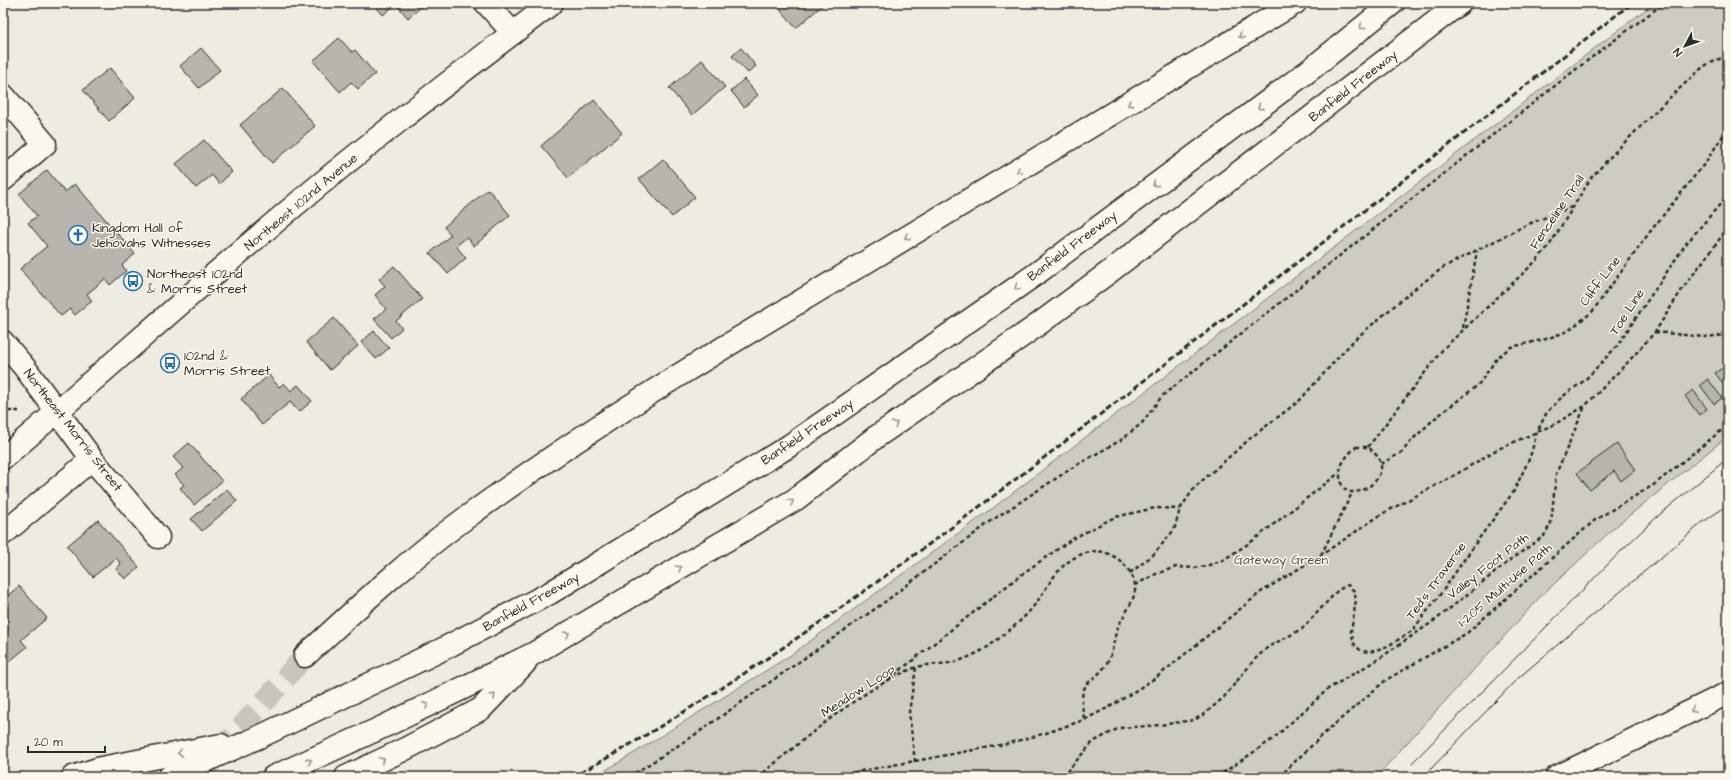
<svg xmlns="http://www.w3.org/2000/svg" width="1731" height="780" font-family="'Architects Daughter',sans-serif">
	<rect width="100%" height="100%" fill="#eeebe0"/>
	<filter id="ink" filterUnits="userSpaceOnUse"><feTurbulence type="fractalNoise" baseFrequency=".025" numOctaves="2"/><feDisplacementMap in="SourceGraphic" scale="8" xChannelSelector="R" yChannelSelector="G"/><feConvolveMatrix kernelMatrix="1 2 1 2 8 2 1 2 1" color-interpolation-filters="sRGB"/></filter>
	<g filter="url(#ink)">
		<polygon fill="#cecbc2" stroke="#7c7b76" points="1654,3 1728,3 1728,436 1615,527 1540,597 1376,777 593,777 618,763 791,655 989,511"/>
		<g fill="#b8b5ae" stroke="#2b2b2b">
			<polygon points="64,3 77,3 70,9"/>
			<polygon points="373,3 426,3 408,18 396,4 383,15"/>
			<polygon points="774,3 825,3 796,28"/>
			<polygon points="339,38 352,52 355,50 375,74 358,89 351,82 340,92 313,61"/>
			<polygon points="201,48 220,70 199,88 180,66"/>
			<polygon points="741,48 756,66 748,73 732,56"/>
			<polygon points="702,60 725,87 692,115 669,88"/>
			<polygon points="110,68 135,98 109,121 83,90"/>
			<polygon points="744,79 758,95 744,107 731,91"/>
			<polygon points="283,88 315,126 272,163 240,125"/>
			<polygon points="594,100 622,133 568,178 541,146"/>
			<polygon points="204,140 232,172 219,184 212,175 196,188 176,164"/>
			<polygon points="663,159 695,197 672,217 639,179"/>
			<polygon points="47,170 65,192 75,184 135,254 122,265 126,271 110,285 105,279 87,294 92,301 75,315 70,309 61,316 20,269 47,246 28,223 37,216 19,194"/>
			<polygon points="488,189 510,215 474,246 467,237 456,246 466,258 448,274 430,253 451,235 444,227"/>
			<polygon points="394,266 422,299 396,321 402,328 391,338 374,319 386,309 375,295 385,286 379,279"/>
			<polygon points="334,318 358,346 330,370 306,342"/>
			<polygon points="374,331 389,348 376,359 361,342"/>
			<polygon points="1724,367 1728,373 1728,390 1715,373"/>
			<polygon points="269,375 279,387 284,383 291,391 298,385 312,401 299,412 290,402 262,425 241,399"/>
			<polygon points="1708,379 1722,398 1714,404 1700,385"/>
			<polygon points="1693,390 1707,409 1699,415 1685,396"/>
			<polygon points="189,443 222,481 194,505 180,488 184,485 175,475 183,468 173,457"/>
			<polygon points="1617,444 1635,470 1621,481 1614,471 1590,490 1577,473"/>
			<polygon points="227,489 237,501 202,531 191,519"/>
			<polygon points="98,520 139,567 125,579 116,569 121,564 116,558 93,577 67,546"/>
			<polygon points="19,586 47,618 21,640 27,647 5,665 3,663 3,633 9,629 3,622 3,610 10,604 5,598"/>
		</g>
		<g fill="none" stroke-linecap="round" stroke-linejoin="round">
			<polyline stroke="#c7c5bc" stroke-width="22" stroke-dasharray="22 11" stroke-linecap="butt" points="197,777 305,656"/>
			<defs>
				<g id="minor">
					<polyline points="486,3 513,33"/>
					<polyline points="3,95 45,144 3,180"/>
					<polyline points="3,342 25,368 92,459 158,537"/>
					<polyline points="3,534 92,459"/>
				</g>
				<path id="major" d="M 3,458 C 101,375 195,289 293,207 C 377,136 465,70 552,3"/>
				<g id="highway">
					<path d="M 305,656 C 356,609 407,561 463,520 C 596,422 739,338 881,253 C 1019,170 1157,87 1295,3"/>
					<polyline points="73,777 101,768 221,745"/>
					<polyline points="169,777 259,737 439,651 550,593 789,446 1036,274 1311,69 1393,3"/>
					<polyline points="273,777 387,725 533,654 796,499 876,437 1032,329 1108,273 1460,3"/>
					<polyline points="346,777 405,749 481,709 525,663"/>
					<polyline points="1557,777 1728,693"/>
				</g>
			</defs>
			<use href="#minor" stroke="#2b2b2b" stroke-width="25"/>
			<use href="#major" stroke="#2b2b2b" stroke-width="25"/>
			<use href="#highway" stroke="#2b2b2b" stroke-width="25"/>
			<g stroke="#2b2b2b" stroke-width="2.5" stroke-dasharray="4 3" stroke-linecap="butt">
				<polyline points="1463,328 1477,251"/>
				<polyline points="1655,332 1704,337 1728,335"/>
				<polyline points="3,415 7,411 19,411"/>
				<path d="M 1356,447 L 1368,447 C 1373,451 1380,458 1381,464 C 1384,487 1340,508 1340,475 C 1339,464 1348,454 1356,447 Z"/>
				<polyline points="1368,447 1443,349 1536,261 1549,246 1591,178 1613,154 1666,101 1704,66 1728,55"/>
				<polyline points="1381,464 1402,452 1412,440 1434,419 1478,385 1498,357 1511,347 1546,339 1568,331 1592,312 1649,233 1705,163 1728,128"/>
				<polyline points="1321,555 1352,493"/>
				<polyline points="1130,573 1153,555 1174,530 1180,509 1195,487 1253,436 1299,401 1354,340 1413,290 1444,267 1526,225 1572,207"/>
				<polyline points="1135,585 1156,574 1176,567 1195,568 1209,565 1223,560 1251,542 1339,473"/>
				<polyline points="889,679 1022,574 1072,539 1115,517 1155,508 1180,509"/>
				<polyline points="915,762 909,712 916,668"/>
				<polyline points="629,777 693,736 882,604 994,519 1075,466 1121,440 1142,423 1162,396 1575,70 1664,3"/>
				<path d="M 758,777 C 805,739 859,690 914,668 C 927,663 942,665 955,662 C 963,660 981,652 989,646 C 1004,635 1021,622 1033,607 C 1050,585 1059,559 1089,552 C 1108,547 1132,565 1135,585 C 1137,598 1124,614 1119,625 C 1112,639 1115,652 1105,666 C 1100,675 1089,679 1084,689 C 1080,698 1083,710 1084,720"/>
				<polyline points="840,777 845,774 1006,744 1046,733 1084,720 1113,705 1157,677 1261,592 1321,555 1382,514 1455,475 1496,450 1555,424 1585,406 1628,362 1655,332 1683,288 1728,228"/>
				<polyline points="1062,777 1093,742 1119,728 1160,725 1194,720 1206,713 1224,697 1254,660 1268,647 1302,629 1338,590 1348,585 1354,591 1356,600 1351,632 1355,646 1362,651 1370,652 1388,646 1412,631 1442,592 1475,544 1514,491 1530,457 1537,432 1547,412 1562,397 1585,380 1617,346 1685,245 1728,195"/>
				<polyline points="1217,777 1273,739 1328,689 1380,658 1438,618 1513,558 1544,536 1551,523 1556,474 1585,406"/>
				<polyline points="1279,777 1328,730 1386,680 1467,633 1595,520 1655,484 1728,425"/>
			</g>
			<use href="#minor" stroke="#fbf7ec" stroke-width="22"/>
			<use href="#major" stroke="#fbf7ec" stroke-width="22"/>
			<use href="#highway" stroke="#fbf7ec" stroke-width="22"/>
			<g stroke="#2b2b2b" stroke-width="1">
				<polyline points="1412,763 1625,547 1658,516 1728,458"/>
				<polyline points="1426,774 1517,679 1703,522 1728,505"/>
			</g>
			<path stroke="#2b2b2b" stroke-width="3" stroke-dasharray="6 3" stroke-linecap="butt" d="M 573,777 C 774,666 956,526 1137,386 C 1302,259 1467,131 1632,3"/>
		</g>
		<defs><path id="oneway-chevron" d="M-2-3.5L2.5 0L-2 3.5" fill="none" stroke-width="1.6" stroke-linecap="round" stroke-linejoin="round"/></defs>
		<g stroke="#93918c">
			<use href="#oneway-chevron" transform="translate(1362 27) rotate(141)"/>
			<use href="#oneway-chevron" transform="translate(1241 36) rotate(148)"/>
			<use href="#oneway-chevron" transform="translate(1130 104) rotate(148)"/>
			<use href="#oneway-chevron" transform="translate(1260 107) rotate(143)"/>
			<use href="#oneway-chevron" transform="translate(1019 171) rotate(149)"/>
			<use href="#oneway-chevron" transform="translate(1155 184) rotate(143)"/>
			<use href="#oneway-chevron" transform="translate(907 237) rotate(149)"/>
			<use href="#oneway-chevron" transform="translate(1017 287) rotate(145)"/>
			<use href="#oneway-chevron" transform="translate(895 424) rotate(-34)"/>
			<use href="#oneway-chevron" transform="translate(791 502) rotate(-31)"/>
			<use href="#oneway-chevron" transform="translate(679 568) rotate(-31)"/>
			<use href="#oneway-chevron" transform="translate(567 634) rotate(-31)"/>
			<use href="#oneway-chevron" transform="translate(493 696) rotate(-46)"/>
			<use href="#oneway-chevron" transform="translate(426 705) rotate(-27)"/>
			<use href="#oneway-chevron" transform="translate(1693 710) rotate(154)"/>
			<use href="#oneway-chevron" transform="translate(180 753) rotate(169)"/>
			<use href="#oneway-chevron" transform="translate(382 760) rotate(-25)"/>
			<use href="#oneway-chevron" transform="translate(309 761) rotate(-24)"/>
		</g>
	</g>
	<defs>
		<symbol id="church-ring" viewBox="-11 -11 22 22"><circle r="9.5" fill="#fbf7ec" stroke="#1f6fb2" stroke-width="1.5"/><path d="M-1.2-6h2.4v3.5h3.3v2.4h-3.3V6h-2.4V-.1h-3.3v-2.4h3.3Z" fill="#1f6fb2"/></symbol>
		<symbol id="bus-ring" viewBox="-11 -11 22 22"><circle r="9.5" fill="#fbf7ec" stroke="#1f6fb2" stroke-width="1.5"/><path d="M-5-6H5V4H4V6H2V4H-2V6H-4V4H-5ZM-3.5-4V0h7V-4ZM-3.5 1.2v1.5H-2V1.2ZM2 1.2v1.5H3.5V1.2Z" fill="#1f6fb2"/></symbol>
	</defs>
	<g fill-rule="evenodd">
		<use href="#church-ring" x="67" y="224" width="22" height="22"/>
		<use href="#bus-ring" x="122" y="270" width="22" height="22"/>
		<use href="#bus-ring" x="159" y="352" width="22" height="22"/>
	</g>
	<g text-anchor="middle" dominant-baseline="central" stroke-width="3" stroke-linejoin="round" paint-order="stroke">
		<g font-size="13" fill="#2b2b2b" stroke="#fbf7ec">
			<text transform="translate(1353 86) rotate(-38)">Banfield Freeway</text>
			<text transform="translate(301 202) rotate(-40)">Northeast 102nd Avenue</text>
			<text transform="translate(1557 212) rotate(-56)">Fenceline Trail</text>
			<text transform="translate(1072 246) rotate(-37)">Banfield Freeway</text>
			<text transform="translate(1600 281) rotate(-53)">Cliff Line</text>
			<text transform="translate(1627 312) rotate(-57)">Toe Line</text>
			<text transform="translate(73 430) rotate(52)">Northeast Morris Street</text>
			<text transform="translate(807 432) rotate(-34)">Banfield Freeway</text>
			<text transform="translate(1488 566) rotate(-38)">Valley Foot Path</text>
			<text transform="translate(1436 581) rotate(-54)">Ted's Traverse</text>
			<text transform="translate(1505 585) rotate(-41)">I-205 Multi-Use Path</text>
			<text transform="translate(531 602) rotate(-29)">Banfield Freeway</text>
			<text transform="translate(858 691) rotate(-33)">Meadow Loop</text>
		</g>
		<g font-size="13" fill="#2b2b2b" stroke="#fbf7ec" text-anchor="start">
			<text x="92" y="228">Kingdom Hall of<tspan x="92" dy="15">Jehovahs Witnesses</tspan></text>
			<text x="147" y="274">Northeast 102nd<tspan x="147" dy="15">&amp; Morris Street</tspan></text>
			<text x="184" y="356">102nd &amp;<tspan x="184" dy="15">Morris Street</tspan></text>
		</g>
		<g font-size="13" fill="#545351" stroke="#fbf7ec">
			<text x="1281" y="560">Gateway Green</text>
		</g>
	</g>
	<rect width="1731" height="780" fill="none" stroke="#fbf7ec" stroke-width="16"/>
	<rect x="8" y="8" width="1715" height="764" fill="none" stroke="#2b2b2b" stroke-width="1.5" filter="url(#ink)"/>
	<g transform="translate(1685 46) rotate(229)" stroke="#fbf7ec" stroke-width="3" paint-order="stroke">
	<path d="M0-3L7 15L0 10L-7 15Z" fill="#2b2b2b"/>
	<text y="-6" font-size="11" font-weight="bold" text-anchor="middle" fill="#2b2b2b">N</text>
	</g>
	<path d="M28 746v6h77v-6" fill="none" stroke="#2b2b2b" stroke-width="2"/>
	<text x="34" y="746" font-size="12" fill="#2b2b2b" stroke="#fbf7ec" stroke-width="3" paint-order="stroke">20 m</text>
</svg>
